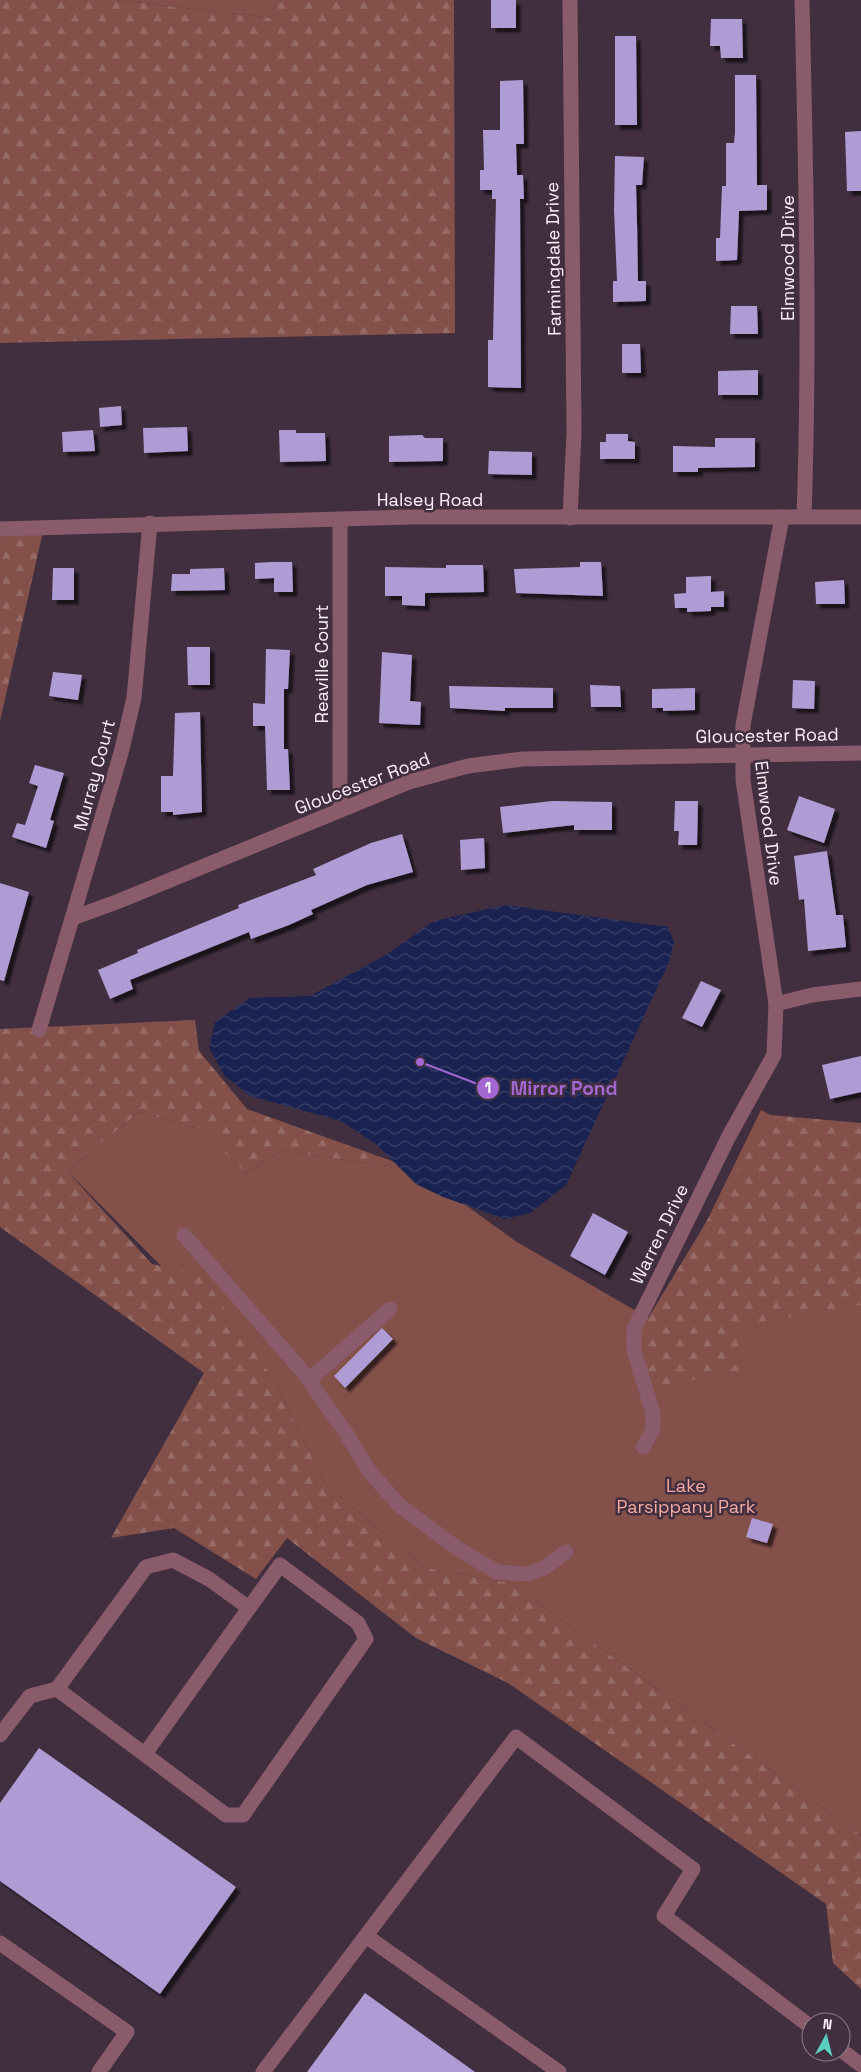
<svg xmlns="http://www.w3.org/2000/svg" width="861" height="2072" font-family="'Space Grotesk',sans-serif">
	<defs>
		<pattern id="forest-firs" width="22" height="20" patternUnits="userSpaceOnUse" patternTransform="scale(1.25)"><rect width="22" height="20" fill="#84504a"/><path d="M5 1l3.5 6h-7zM16 11l3.5 6h-7z" fill="#966a65"/></pattern>
		<pattern id="water-waves" width="16" height="10" patternUnits="userSpaceOnUse" patternTransform="scale(1.25)"><rect width="16" height="10" fill="#192250"/><path d="M0 5q4-4 8 0t8 0" fill="none" stroke="#3b426a"/></pattern>
		<filter id="shadow"><feDropShadow dx="4.5" dy="4.5" stdDeviation="1" flood-color="#0009"/></filter>
	</defs>
	<rect width="100%" height="100%" fill="#412f40"/>
	<g fill="#84504a">
		<polygon points="116,0 276,0 273,18"/>
		<polygon points="761,1110 861,1165 861,1835 510,1583 426,1568 325,1484 274,1380 67,1171 139,1112 202,1129 246,1173 282,1151 417,1170 517,1242 657,1323"/>
	</g>
	<g fill="url(#forest-firs)">
		<polygon points="0,0 116,0 273,18 276,0 454,0 455,333 0,343"/>
		<polygon points="44,527 0,721 0,530"/>
		<polygon points="195,1020 199,1051 247,1109 417,1170 282,1151 246,1173 201,1129 139,1112 67,1171 152,1264 202,1275 274,1380 325,1484 426,1568 510,1583 861,1835 861,1989 833,1963 826,1904 508,1683 416,1638 287,1538 256,1579 174,1528 111,1538 204,1373 0,1227 0,1029"/>
		<polygon points="771,1115 861,1123 861,1305 734,1327 747,1371 645,1388 633,1343"/>
	</g>
	<polygon fill="url(#water-waves)" points="506,905 668,927 674,942 669,962 566,1185 530,1213 505,1219 443,1197 416,1184 376,1144 341,1121 250,1096 225,1076 209,1048 215,1022 250,998 310,996 386,955 434,921"/>
	<g fill="#af9cd5" filter="url(#shadow)">
		<rect x="491" y="0" width="25" height="28"/>
		<polygon points="711,19 742,19 743,58 721,58 720,46 710,46"/>
		<polygon points="615,36 636,36 637,125 615,125"/>
		<polygon points="735,75 756,75 757,185 767,185 767,210 739,211 737,260 716,261 716,238 720,238 722,186 726,186 726,143 734,143 735,132"/>
		<polygon points="523,80 524,144 516,144 517,175 523,175 524,199 520,199 521,388 488,387 488,340 493,340 496,199 492,199 492,190 480,190 480,170 484,170 483,130 500,130 500,81"/>
		<polygon points="861,131 861,191 847,191 845,132"/>
		<polygon points="615,156 644,157 642,185 636,185 637,223 638,281 646,281 646,301 613,302 613,281 617,281 614,210"/>
		<polygon points="731,306 757,306 758,334 730,334"/>
		<polygon points="622,344 640,344 641,373 622,373"/>
		<polygon points="758,370 758,395 718,395 718,371"/>
		<polygon points="121,406 122,425 100,427 99,408"/>
		<polygon points="187,427 188,451 144,453 143,428"/>
		<polygon points="93,430 95,451 63,452 62,432"/>
		<polygon points="279,430 296,430 296,433 325,433 326,461 280,462"/>
		<polygon points="606,434 628,434 628,441 635,442 635,459 600,459 600,442 606,442"/>
		<polygon points="422,435 425,438 443,438 443,461 389,462 389,436"/>
		<polygon points="715,438 755,438 755,467 698,468 698,472 673,472 673,446 715,447"/>
		<polygon points="489,451 532,452 532,475 488,474"/>
		<polygon points="271,562 292,562 293,592 274,592 274,578 255,579 255,563"/>
		<polygon points="580,562 601,562 603,596 516,593 514,569 580,567"/>
		<polygon points="446,565 483,565 484,592 425,593 425,606 402,605 402,596 385,596 385,567 446,568"/>
		<polygon points="53,568 74,568 74,600 52,600"/>
		<polygon points="224,568 225,590 171,591 172,574 190,574 190,569"/>
		<polygon points="711,576 711,592 724,591 724,607 711,607 711,611 687,612 687,608 675,608 674,594 686,593 686,577"/>
		<polygon points="844,580 845,604 816,604 815,582"/>
		<polygon points="187,647 210,647 210,685 188,685"/>
		<polygon points="266,649 290,650 288,689 284,689 284,749 288,749 290,790 267,790 265,726 253,726 253,703 265,704"/>
		<polygon points="382,652 412,655 410,701 421,702 420,725 379,723"/>
		<polygon points="53,672 82,675 78,700 49,696"/>
		<polygon points="793,680 815,681 814,709 792,708"/>
		<polygon points="590,685 620,686 621,707 591,707"/>
		<polygon points="449,686 553,688 553,708 505,708 505,711 450,708"/>
		<polygon points="695,688 695,710 663,711 663,708 652,708 652,689"/>
		<polygon points="200,712 202,812 173,815 173,812 161,812 161,776 173,776 175,713"/>
		<polygon points="35,765 64,773 50,820 54,821 46,848 12,837 17,823 25,825 38,786 29,783"/>
		<polygon points="799,796 835,809 824,843 787,830"/>
		<polygon points="552,801 612,802 612,830 574,830 574,825 503,833 500,807"/>
		<polygon points="675,801 698,801 697,845 678,845 679,831 674,831"/>
		<polygon points="402,834 413,872 367,885 311,910 313,914 289,925 251,939 249,932 130,980 133,989 110,999 98,970 138,953 137,950 239,908 238,905 316,875 313,869 371,843"/>
		<polygon points="484,838 485,868 461,870 460,840"/>
		<polygon points="827,851 836,915 843,915 846,947 808,951 804,899 799,900 794,856"/>
		<polygon points="0,883 29,892 4,981 0,980"/>
		<polygon points="701,981 721,990 702,1027 682,1018"/>
		<polygon points="861,1056 861,1092 830,1099 822,1065"/>
		<polygon points="593,1213 628,1232 605,1275 570,1256"/>
		<polygon points="382,1328 393,1339 345,1388 334,1376"/>
		<polygon points="752,1518 773,1524 767,1543 746,1537"/>
		<polygon points="39,1748 236,1887 160,1994 0,1881 0,1803"/>
		<polygon points="365,1993 475,2072 307,2072"/>
	</g>
	<g fill="none" stroke-linecap="round" stroke-linejoin="round">
		<g stroke="#8a5b6b" stroke-width="15">
			<polyline points="570,0 574,433 570,518"/>
			<path d="M 802,0 C 806,172 810,344 804,516"/>
			<polyline points="340,519 340,810"/>
			<polyline points="0,529 410,517 861,517"/>
			<polyline points="73,918 119,901 409,782 468,766 523,759 861,753"/>
			<polyline points="776,1004 812,995 861,989"/>
			<polyline points="39,1030 121,753 134,698 150,523"/>
			<polyline points="184,1235 303,1372 346,1433 369,1471 399,1505 457,1548 497,1572 528,1574 544,1568 566,1552"/>
			<polyline points="309,1380 390,1309"/>
			<polyline points="643,1447 653,1430 653,1413 634,1351 634,1329 729,1136 774,1055 776,1004 743,780 743,725 782,517"/>
			<polyline points="0,1735 30,1696 57,1689 146,1567 173,1560 209,1579 249,1608 280,1565 358,1623 366,1639 243,1815 226,1815 57,1689"/>
			<polyline points="145,1754 249,1608"/>
			<polyline points="366,1936 559,2072"/>
			<polyline points="0,1943 127,2032 99,2072"/>
			<polyline points="841,2050 861,2065"/>
			<polyline points="263,2072 516,1737 693,1869 664,1916 811,2027"/>
		</g>
	</g>
	<g text-anchor="middle" dominant-baseline="central" stroke-width="5" stroke-linejoin="round" paint-order="stroke">
		<g font-size="18" fill="#fcf0fb" stroke="#412f40">
			<text transform="translate(787 258) rotate(-90)">Elmwood Drive</text>
			<text transform="translate(553 259) rotate(-91)">Farmingdale Drive</text>
			<text x="430" y="499">Halsey Road</text>
			<text transform="translate(321 664) rotate(-90)">Reaville Court</text>
			<text transform="translate(767 735) rotate(-1)">Gloucester Road</text>
			<text transform="translate(94 775) rotate(-75)">Murray Court</text>
			<text transform="translate(362 783) rotate(-21)">Gloucester Road</text>
			<text transform="translate(769 823) rotate(83)">Elmwood Drive</text>
			<text transform="translate(659 1234) rotate(-64)">Warren Drive</text>
		</g>
		<g font-size="18" fill="#f6aaa1" stroke="#412f40">
			<text x="686" y="1485">Lake<tspan x="686" dy="21">Parsippany Park</tspan></text>
		</g>
	</g>
	<path fill="none" stroke="#a267d1" stroke-width="2" d="M420 1062L488 1088"/>
	<g fill="#a267d1" stroke="#412f40" stroke-width="2">
		<circle cx="420" cy="1062" r="5"/>
		<circle cx="488" cy="1088" r="12"/>
	</g>
	<g font-size="15" text-anchor="middle" font-weight="bold" fill="#fff">
		<text x="488" y="1093">1</text>
	</g>
	<g font-size="19" text-anchor="middle" font-weight="bold" fill="#a267d1" stroke="#412f40" stroke-width="5" stroke-linejoin="round" paint-order="stroke">
		<text x="564" y="1095">Mirror Pond</text>
	</g>
	<g transform="translate(826 2037) rotate(7)"><circle r="24" fill="#412f40" stroke="#8c7c8b"/>
	<path d="M0-4L9 19L0 12L-9 19Z" fill="#59cebf"/>
	<text y="-8" font-size="14" font-weight="bold" text-anchor="middle" fill="#fcf0fb">N</text>
	</g>
</svg>
